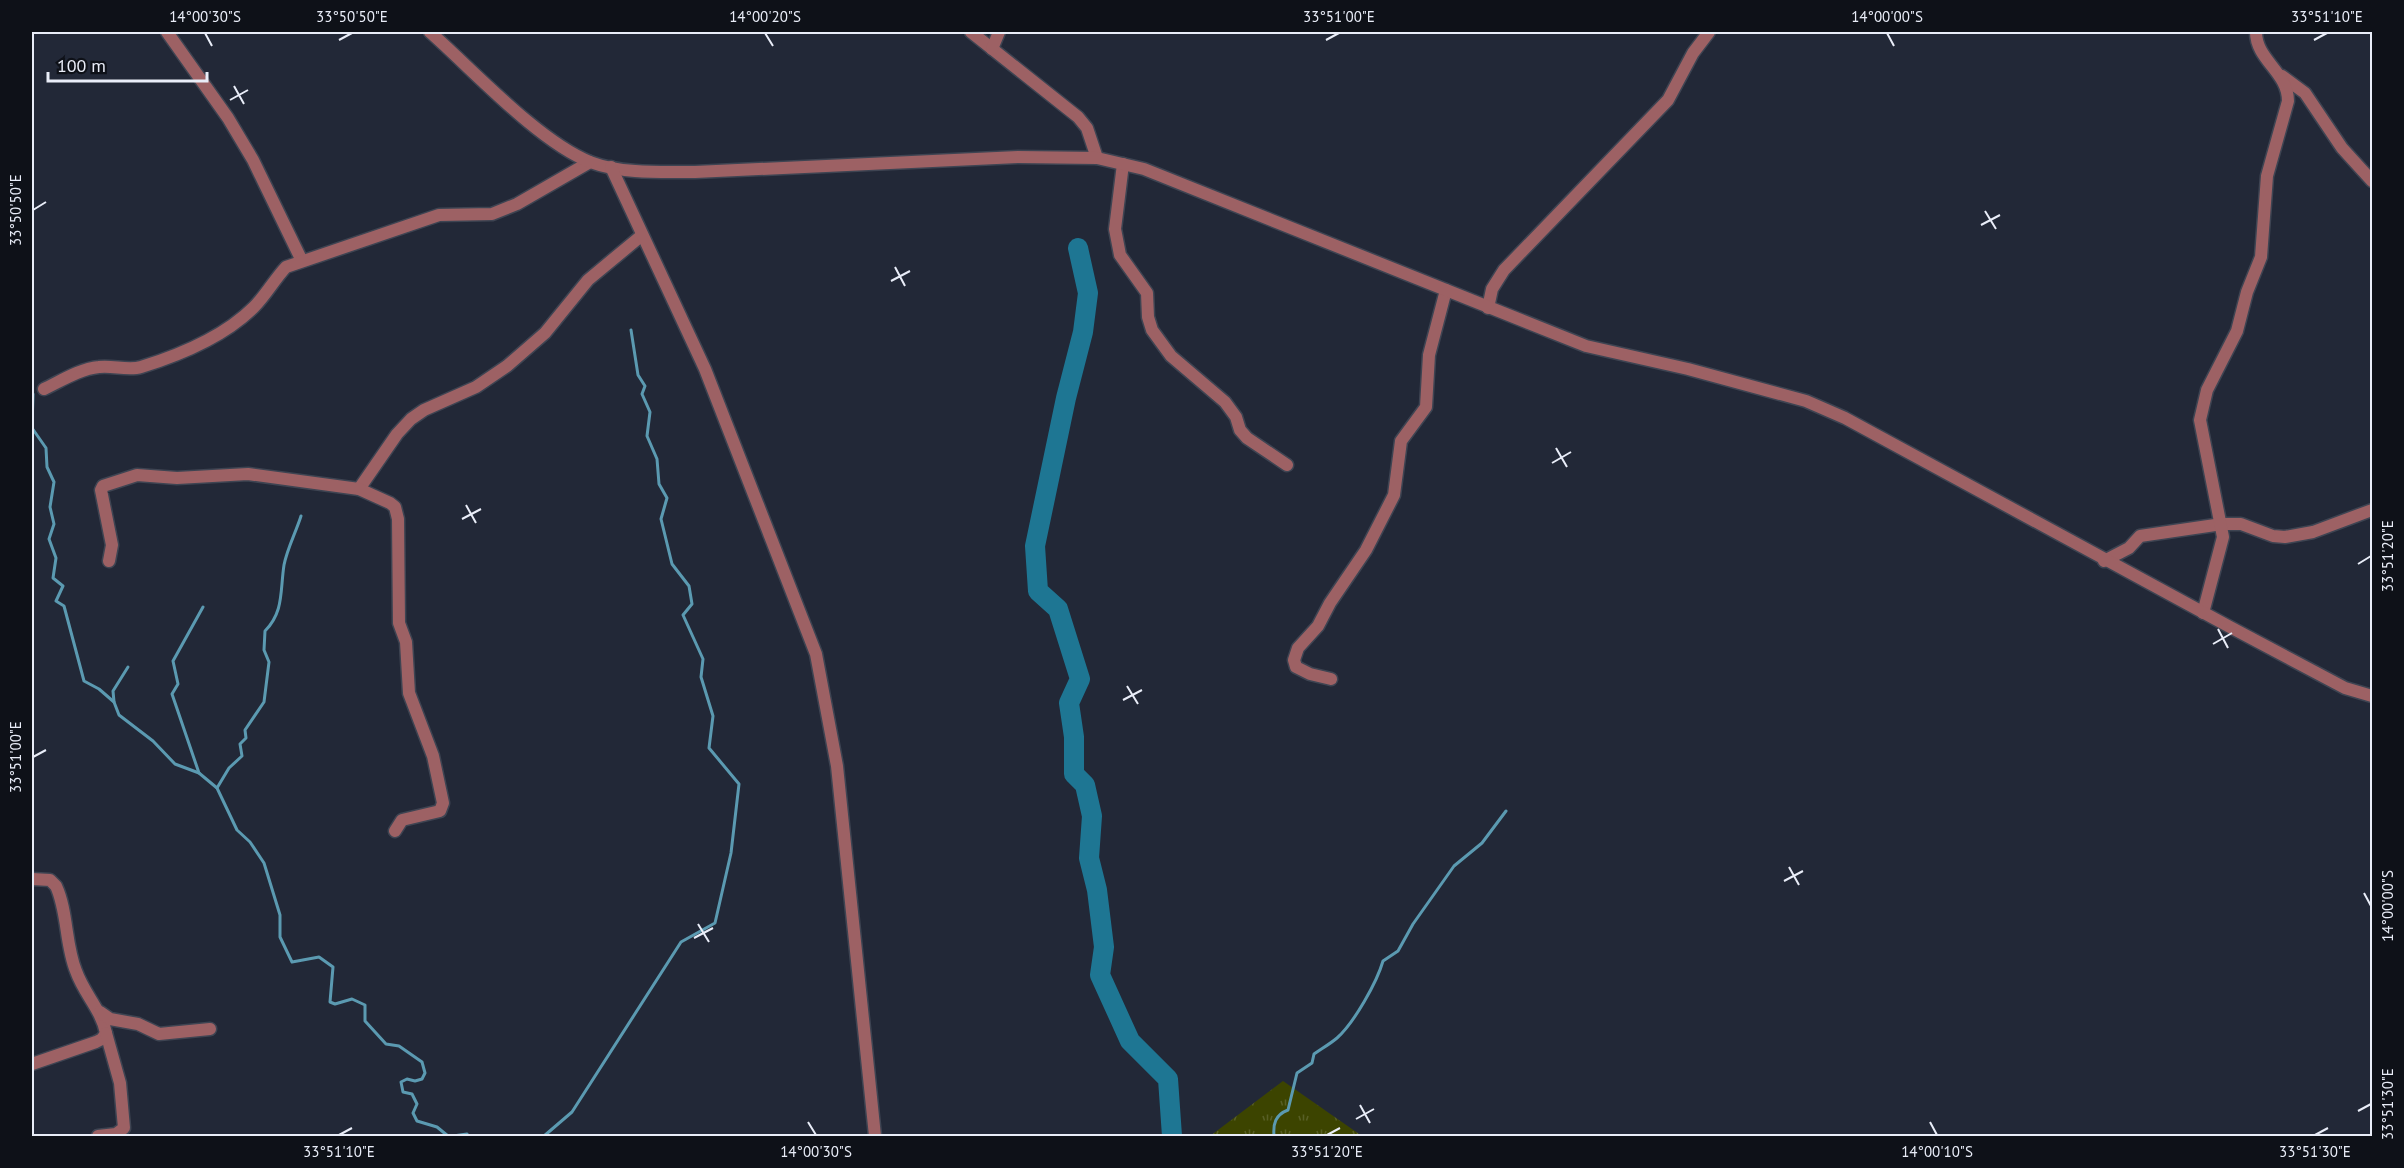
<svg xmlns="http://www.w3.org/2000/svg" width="2404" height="1168" font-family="'PT Sans',sans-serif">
	<defs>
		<pattern id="grass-tufts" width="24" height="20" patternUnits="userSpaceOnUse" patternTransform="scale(1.5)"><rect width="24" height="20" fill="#3c4400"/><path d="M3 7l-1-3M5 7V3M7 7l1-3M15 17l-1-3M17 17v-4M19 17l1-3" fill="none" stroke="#585f26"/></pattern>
	</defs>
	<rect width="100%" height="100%" fill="#222837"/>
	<polygon fill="url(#grass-tufts)" points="1283,1081 1362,1136 1210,1136"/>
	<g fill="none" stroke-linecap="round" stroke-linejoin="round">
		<g stroke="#5b9ab1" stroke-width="3">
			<polyline points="33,394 32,428 46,448 47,467 54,482 50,507 54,524 49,539 56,558 53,578 63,586 56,601 64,606 84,681 99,689 114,702 119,715 153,741 175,764 199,773 217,788 237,830 250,842 264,863 280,915 280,937 292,962 319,957 333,967 330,1002 335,1004 352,999 365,1005 365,1021 386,1044 399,1046 422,1062 425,1073 422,1079 415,1081 407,1079 401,1082 403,1092 412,1094 417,1104 413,1113 417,1121 437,1127 448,1136"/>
			<polyline points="114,702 113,691 128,667"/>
			<polyline points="199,773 172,694 178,684 173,661 203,607"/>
			<path d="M 217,788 L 229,768 L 242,756 L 240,744 L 246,738 L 245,730 L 264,702 L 269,662 L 264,650 L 265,631 C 284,612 280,591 284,565 C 287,549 296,532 301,516"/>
			<polyline points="453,1136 467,1134 468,1136"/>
			<polyline points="544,1136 572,1112 681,942 715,923 731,853 739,784 709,748 713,716 701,677 703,659 683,615 692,604 689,586 672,564 661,519 667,498 659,484 657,459 647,436 650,412 642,394 645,386 638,375 631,330"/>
			<path d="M 1274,1136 C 1273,1124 1275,1115 1288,1110 L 1297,1073 L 1312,1063 L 1314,1054 C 1321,1049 1330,1044 1337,1038 C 1354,1023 1377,982 1383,961 L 1398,951 L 1413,924 L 1454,866 L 1482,843 L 1506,811"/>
		</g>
		<polyline stroke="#1e7693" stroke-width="20" points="1078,248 1088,293 1083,332 1066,398 1035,546 1038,591 1058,609 1080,679 1069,703 1074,737 1074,774 1085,785 1092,816 1089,858 1097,890 1104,947 1100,975 1130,1041 1168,1079 1172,1136"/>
		<defs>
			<g id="minor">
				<polyline points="167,32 228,118 253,160 302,261"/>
				<polyline points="971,32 1078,117 1087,128 1097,158"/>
				<polyline points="992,49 999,32"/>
				<polyline points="2282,76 2305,93 2342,148 2372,181"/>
				<polyline points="1123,164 1115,229 1120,255 1147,293 1148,317 1152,330 1171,356 1225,402 1236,417 1240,430 1247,438 1287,465"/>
				<polyline points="1488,308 1492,289 1504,270 1668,100 1693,53 1709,32"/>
				<path d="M 44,389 C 61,381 79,369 99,367 C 112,365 128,371 141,367 C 180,355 225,336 254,307 C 266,295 274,280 286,267 L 439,215 L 492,214 L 517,204 L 590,162"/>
				<polyline points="359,489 397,434 411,419 424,410 476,387 507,366 545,333 588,280 641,236"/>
				<polyline points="109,561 112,545 101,490 103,486 137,475 177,478 248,474 359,489 390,503 395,507 398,519 399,623 406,642 409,693 433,756 443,803 440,811 402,820 395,831"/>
				<polyline points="2104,561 2129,548 2140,536 2222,524 2241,524 2273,536 2285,537 2313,532 2372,510"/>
				<path d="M 2203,613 L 2223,537 L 2200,420 L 2207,390 L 2237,331 L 2247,292 L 2261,257 L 2267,176 L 2288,101 C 2288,72 2256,60 2256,32"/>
				<polyline points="1331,679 1310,674 1296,667 1294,660 1298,648 1318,626 1330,603 1366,550 1394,495 1401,441 1426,407 1429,355 1446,290"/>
				<path d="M 32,879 L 50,880 L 56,886 C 68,912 65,944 76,971 C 84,994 101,1009 106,1033 L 102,1039 L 96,1042 L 32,1064"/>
				<polyline points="100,1012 110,1019 138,1024 159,1034 210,1029"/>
				<polyline points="98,1136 116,1134 124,1128 120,1083 106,1033"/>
			</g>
			<g id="tertiary">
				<path d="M 430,32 C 473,70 538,141 590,162 C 622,174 661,172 695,172 L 1018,157 L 1097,158 L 1144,169 L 1586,346 L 1688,369 L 1806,401 L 1845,418 L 2230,627 L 2345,688 L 2372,696"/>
				<polyline points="611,167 705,369 816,654 837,766 875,1136"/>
			</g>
		</defs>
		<use href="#minor" stroke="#3e4452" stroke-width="15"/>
		<use href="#tertiary" stroke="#3e4452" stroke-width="15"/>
		<use href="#minor" stroke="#9d6164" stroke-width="12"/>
		<use href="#tertiary" stroke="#9d6164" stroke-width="12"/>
	</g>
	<path fill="none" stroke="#e9edf8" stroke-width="2" d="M 205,33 L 212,46M 765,33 L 773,46M 1887,33 L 1894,46M 339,40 L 352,33M 1326,40 L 1339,33M 2314,40 L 2327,33M 234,86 L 244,104M 230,100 L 248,90M 33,210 L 46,202M 1985,211 L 1996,229M 1981,225 L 2000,215M 895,267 L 905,286M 891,281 L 910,271M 1556,448 L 1567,467M 1552,463 L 1571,452M 466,505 L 476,523M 462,519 L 481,509M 2358,564 L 2371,556M 2218,629 L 2228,648M 2213,644 L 2232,633M 1127,686 L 1138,704M 1123,700 L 1142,690M 33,757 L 46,750M 1789,867 L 1799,885M 1784,881 L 1803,871M 2364,893 L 2371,906M 698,924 L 709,942M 694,938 L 713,928M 1360,1105 L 1370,1123M 2358,1111 L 2371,1104M 1356,1119 L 1374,1109M 808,1122 L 816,1135M 1930,1122 L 1937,1135M 339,1135 L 352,1128M 1327,1135 L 1340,1128M 2315,1135 L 2328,1128"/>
	<rect width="2404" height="1168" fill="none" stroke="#0e1118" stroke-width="66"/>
	<path d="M48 72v9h159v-9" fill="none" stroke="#e9edf8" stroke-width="3"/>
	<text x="57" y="72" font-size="18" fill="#e9edf8" stroke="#0e1118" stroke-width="4.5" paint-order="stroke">100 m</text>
	<rect x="33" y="33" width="2338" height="1102" fill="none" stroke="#e9edf8" stroke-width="2"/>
	<g font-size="15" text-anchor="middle" fill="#e9edf8">
		<text x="205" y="22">14°00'30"S</text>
		<text x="352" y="22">33°50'50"E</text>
		<text x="765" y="22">14°00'20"S</text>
		<text x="1339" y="22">33°51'00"E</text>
		<text x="1887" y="22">14°00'00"S</text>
		<text x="2327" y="22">33°51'10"E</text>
		<text transform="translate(16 210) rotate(-90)" y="5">33°50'50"E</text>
		<text transform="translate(2388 556) rotate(-90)" y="5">33°51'20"E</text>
		<text transform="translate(16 757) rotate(-90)" y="5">33°51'00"E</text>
		<text transform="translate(2388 906) rotate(-90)" y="5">14°00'00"S</text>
		<text transform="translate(2388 1104) rotate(-90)" y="5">33°51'30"E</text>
		<text x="339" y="1157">33°51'10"E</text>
		<text x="816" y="1157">14°00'30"S</text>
		<text x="1327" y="1157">33°51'20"E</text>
		<text x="1937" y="1157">14°00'10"S</text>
		<text x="2315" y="1157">33°51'30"E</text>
	</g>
</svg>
